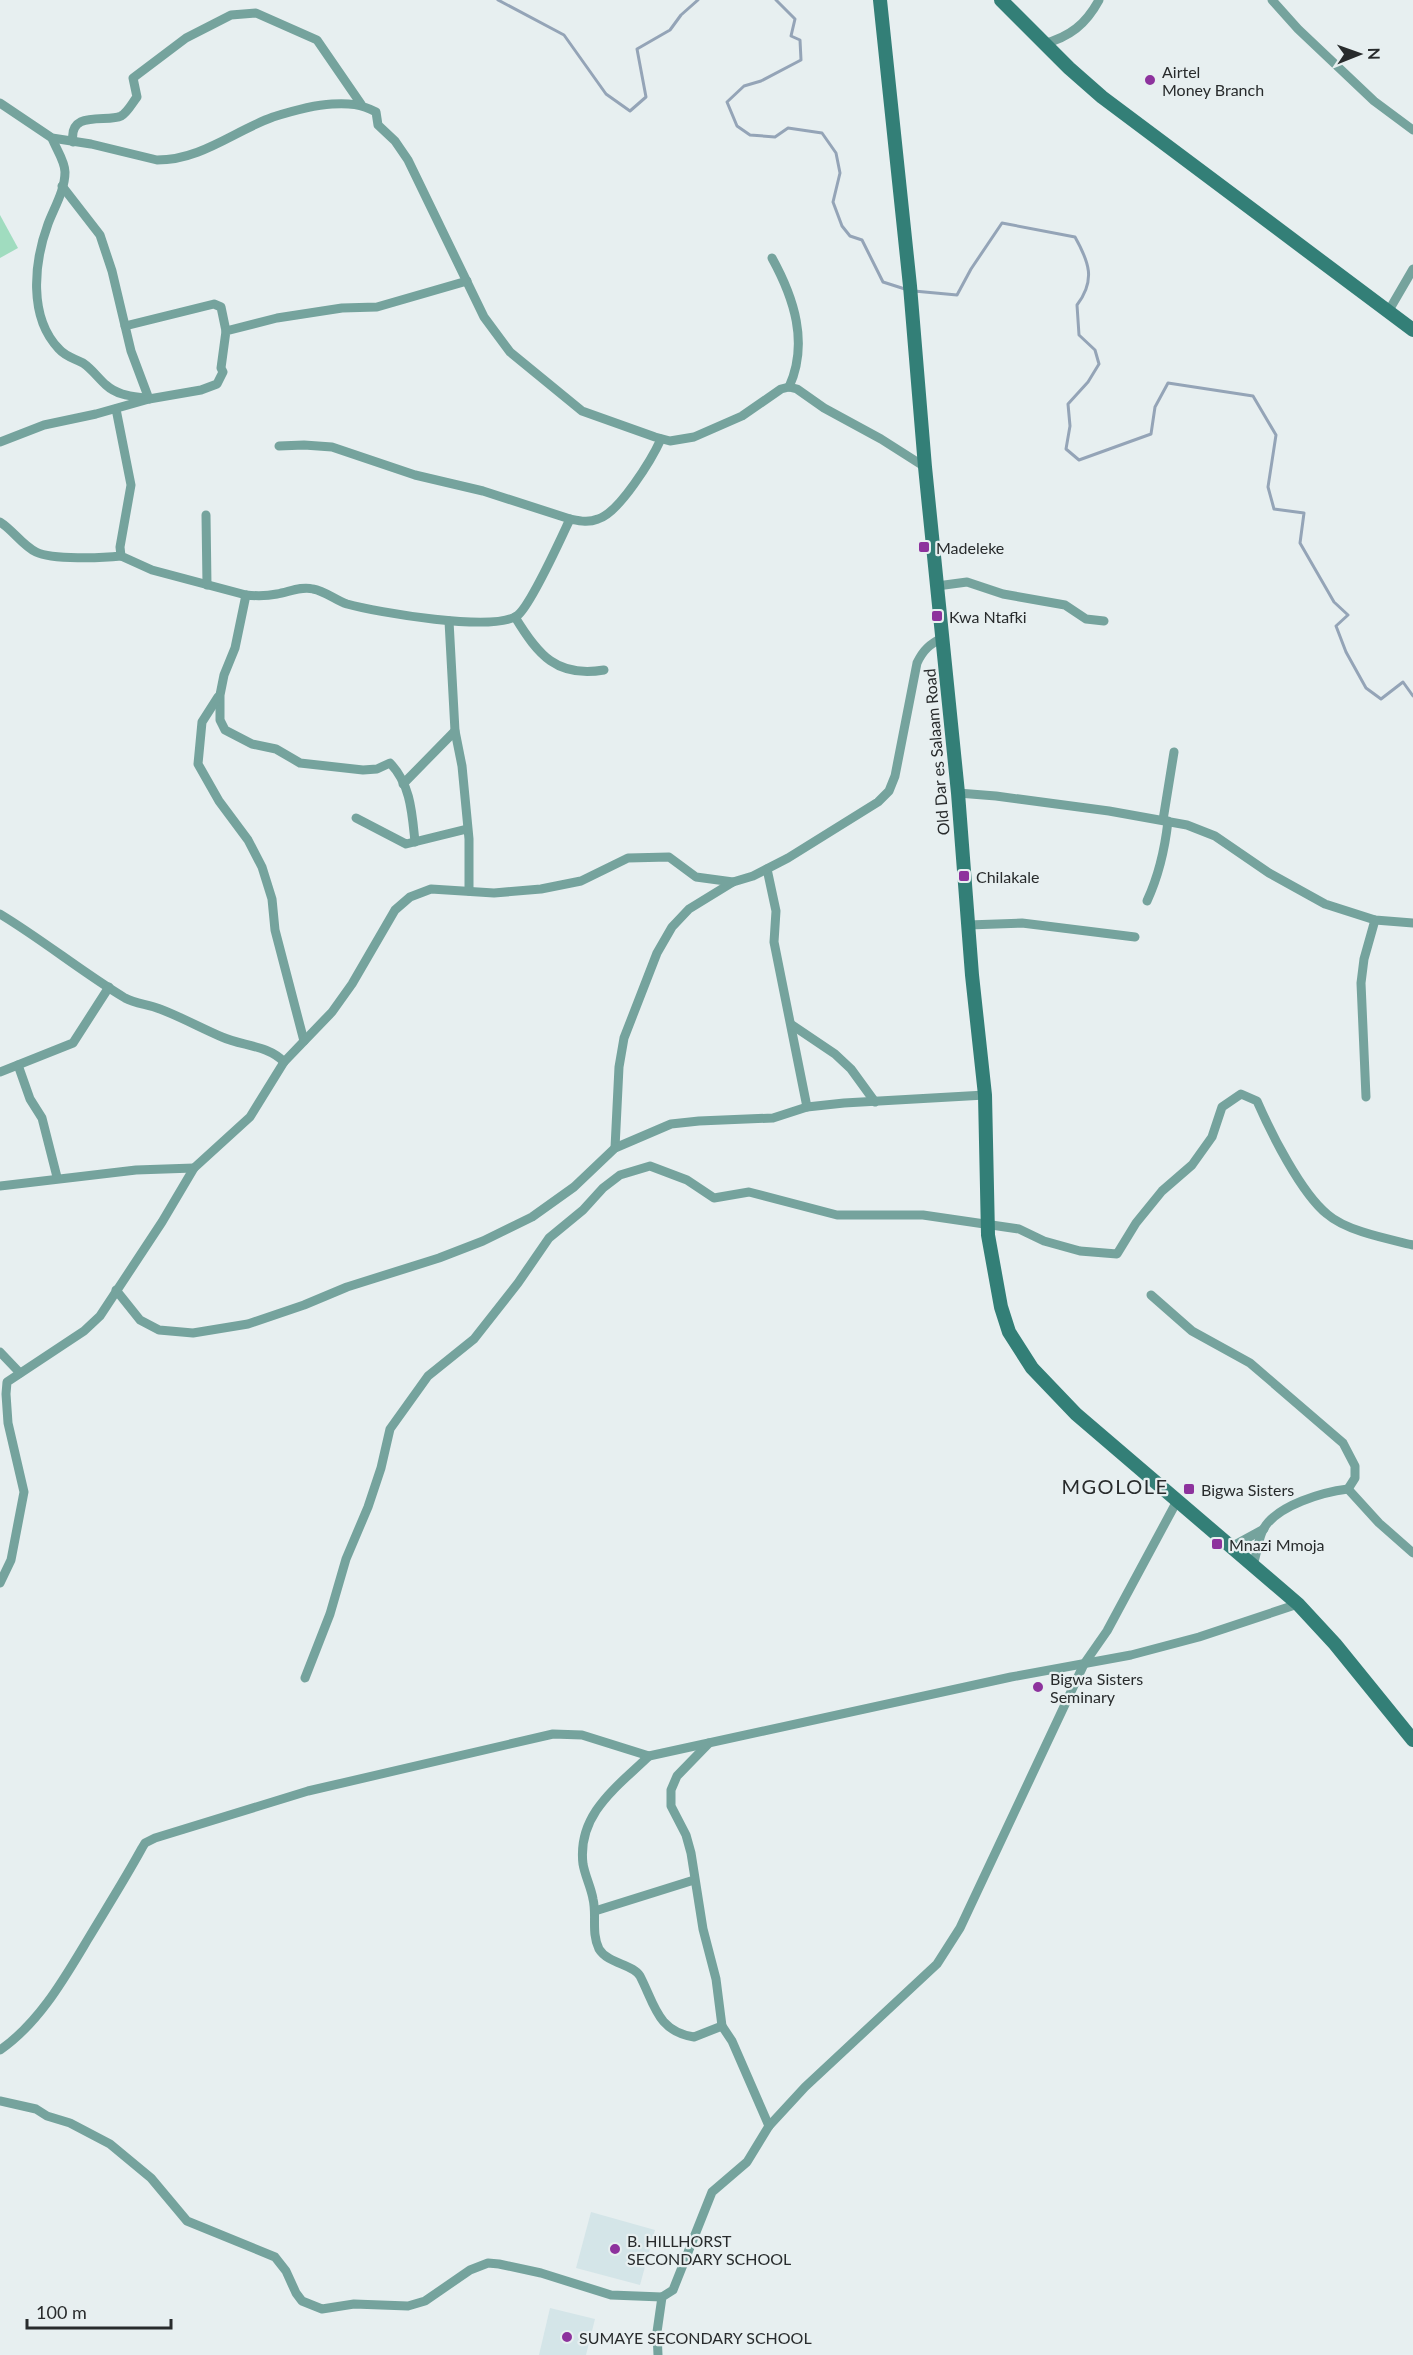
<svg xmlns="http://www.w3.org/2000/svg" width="1413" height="2355" font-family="Lato,sans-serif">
	<rect width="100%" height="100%" fill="#e7eff0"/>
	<g fill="#d4e5e8">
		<polygon points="591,2212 655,2230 640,2285 576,2268"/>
		<polygon points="550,2308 595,2319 586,2355 539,2355"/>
	</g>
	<polygon fill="#a0dcbf" points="0,215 18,248 0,258"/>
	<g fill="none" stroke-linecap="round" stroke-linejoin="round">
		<g stroke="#94a4b7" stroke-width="3">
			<polyline points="498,0 564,35 606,94 630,111 646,97 637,49 670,30 681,15 698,0"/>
			<polyline points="776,0 795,19 791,36 800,40 801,60 761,81 744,86 727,102 737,126 750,135 775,137 788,128 822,133 836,153 840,173 833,202 842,226 850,236 862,240 883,282 908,290"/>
			<path d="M 914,291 L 957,295 L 971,269 L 1002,223 L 1075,237 C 1089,262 1096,280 1077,305 L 1079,335 L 1095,350 L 1099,364 L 1088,382 L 1068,404 L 1070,426 L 1066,449 L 1079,460 L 1151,434 L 1155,407 L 1168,383 L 1253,396 L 1276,435 L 1268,487 L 1274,509 L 1304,513 L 1300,543 L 1334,602 L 1348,615 L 1336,626 L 1346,652 L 1366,688 L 1381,699 L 1403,682 L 1413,696"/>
		</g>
		<g stroke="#75a39d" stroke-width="9">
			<polyline points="1272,0 1298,29 1374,101 1413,130"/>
			<path d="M 1043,44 C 1070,37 1086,24 1099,0"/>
			<path d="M 0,103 L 52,138 L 91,144 L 157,160 C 201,160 234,131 273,117 C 292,111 312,105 332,104 C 349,103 361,104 376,112 L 378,125 L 395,141 L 408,160 L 484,317 L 510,352 L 582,411 L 655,437 L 670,441 L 694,437 L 742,416 L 781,389 L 789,387 L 797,389 L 824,408 L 881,439 L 925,467"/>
			<path d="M 52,138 C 56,149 65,161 65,172 C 65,190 54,208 48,224 C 34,262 28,317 59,349 C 66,357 74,358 83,363 C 92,369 98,378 106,385 C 117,395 130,396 144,398"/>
			<path d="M 73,142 C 68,109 108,123 121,116 C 128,112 132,103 137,97 L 133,78 L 186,38 L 231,15 L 256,13 L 317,40 L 361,104"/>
			<polyline points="62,186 100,235 112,271 131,351 149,399"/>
			<path d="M 772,258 C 794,298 809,343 789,387"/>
			<polyline points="1388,312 1413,269"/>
			<polyline points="125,326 214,304 221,307 226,331"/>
			<path d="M 116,409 L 131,485 L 120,547 L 121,556 L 152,570 L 246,595 C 256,596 267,596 277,594 C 289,592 301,586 313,589 C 325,591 335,600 347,604 C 376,612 495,633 518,615 C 532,603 561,538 570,519 C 580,521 588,523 598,519 C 619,513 652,459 661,439"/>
			<polyline points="0,442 44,425 96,414 149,399 201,390 217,384 223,372 221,368 226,331 277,318 342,308 377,307 467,281"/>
			<polyline points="279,446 304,445 332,447 415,475 483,491 570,519"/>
			<polyline points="206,515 207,585"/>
			<path d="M 0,522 C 13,530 22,545 36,552 C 52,560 103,558 121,556"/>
			<polyline points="937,586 967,582 1003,594 1065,605 1086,619 1104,621"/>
			<path d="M 246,595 L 235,648 L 224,675 L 220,695 L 220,720 L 225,730 L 252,744 L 276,749 L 300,763 L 363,770 L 377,769 L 390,763 C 411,785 412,813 415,842"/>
			<path d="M 515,617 C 538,655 557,678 604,670"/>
			<polyline points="449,621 455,731 462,766 469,839 469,891"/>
			<polyline points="218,697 202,722 198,764 219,801 248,840 262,867 272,899 275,930 304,1041"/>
			<polyline points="403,784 455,731"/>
			<polyline points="958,793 996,796 1109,811 1187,825 1215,836 1269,873 1325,904 1375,920 1413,923"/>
			<polyline points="356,818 406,844 467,829"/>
			<polyline points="1163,820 1174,752"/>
			<polyline points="767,869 776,911 774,942 807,1107"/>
			<path d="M 1147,901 C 1159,875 1165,848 1168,821"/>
			<path d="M 0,914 C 43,940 82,972 125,998 C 136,1004 148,1004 160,1009 C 181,1017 201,1028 222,1037 C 242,1046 268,1045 284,1062"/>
			<polyline points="968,925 1022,923 1135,937"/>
			<polyline points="792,1025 835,1054 851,1069 875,1102"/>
			<polyline points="18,1065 30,1099 42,1118 57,1177"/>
			<polyline points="0,1072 73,1043 109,987"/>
			<polyline points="1366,1097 1361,983 1364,959 1375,920"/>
			<polyline points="615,1148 619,1067 624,1038 657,953 672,927 689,909 733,882"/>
			<polyline points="0,1186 136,1170 194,1168"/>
			<polyline points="116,1290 140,1320 159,1330 193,1333 248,1324 304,1305 347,1287 439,1258 483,1241 532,1217 574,1187 615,1148 671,1124 699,1121 773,1118 807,1107 844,1103 985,1095"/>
			<polyline points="1151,1295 1192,1331 1250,1363 1343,1443 1355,1466 1355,1478 1348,1489"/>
			<polyline points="0,1352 20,1373"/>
			<polyline points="1348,1489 1379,1523 1413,1553"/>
			<polyline points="1231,1547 1264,1529"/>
			<path d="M 1253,1565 C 1257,1554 1258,1538 1264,1528 C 1278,1505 1323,1492 1348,1489"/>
			<path d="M 0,1583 L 11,1560 L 24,1492 L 8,1423 L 6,1394 L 7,1382 L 84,1331 L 100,1316 L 162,1222 L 194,1168 L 250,1117 L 284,1062 L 332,1012 L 352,984 L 395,910 L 410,897 L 431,889 L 494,893 L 541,889 L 581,881 L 628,858 L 669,857 L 696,877 L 733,882 L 753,876 L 788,858 L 878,802 L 889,791 L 895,776 L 917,663 C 923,650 930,644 942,638"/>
			<path d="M 305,1678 L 330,1614 L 346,1559 L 368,1507 L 381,1468 L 390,1429 L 428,1376 L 474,1339 L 518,1283 L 549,1238 L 583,1210 L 603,1188 L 620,1175 L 650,1166 L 687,1180 L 714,1198 L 749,1192 L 837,1215 L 923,1215 L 1019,1229 L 1044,1241 L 1080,1251 L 1117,1254 L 1136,1223 L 1162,1191 L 1192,1165 L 1212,1137 L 1222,1107 L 1241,1094 L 1257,1101 C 1271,1133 1301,1193 1327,1214 C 1346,1231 1388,1239 1413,1245"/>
			<polyline points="709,1743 677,1776 671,1790 671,1806 686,1835 691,1853 703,1929 716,1979 722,2026 732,2041 769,2126"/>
			<path d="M 649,1756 C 617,1787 577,1814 583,1864 C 585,1876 591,1887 593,1899 C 597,1915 591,1933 599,1949 C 608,1964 633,1964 640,1976 C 655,2005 657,2031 694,2037 L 722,2026"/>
			<polyline points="595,1911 694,1880"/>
			<path d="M 0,2050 C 39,2023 64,1979 88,1939 C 106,1909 125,1879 142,1848 L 145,1843 L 155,1838 L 308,1791 L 553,1734 L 582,1735 L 649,1756 L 1011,1677 L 1131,1655 L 1199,1637 L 1298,1604"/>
			<polyline points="0,2101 36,2109 47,2116 70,2123 110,2144 151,2178 187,2221 275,2257 286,2271 296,2293 302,2301 322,2309 354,2304 408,2306 425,2301 470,2270 488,2263 499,2264 541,2273 611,2295 662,2297"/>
			<polyline points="658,2355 657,2332 662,2297 673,2290 712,2192 747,2162 769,2126 805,2087 937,1964 960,1928 1084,1664 1107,1631 1177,1501"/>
		</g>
		<g stroke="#337f77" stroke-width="14">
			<polyline points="880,0 910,286 925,467 958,793 972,975 985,1095 988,1235 1001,1307 1009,1332 1032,1368 1076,1414 1298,1604 1335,1644 1413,1740"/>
			<polyline points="1001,0 1069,68 1102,97 1413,330"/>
		</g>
	</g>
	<g fill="#8d329d" stroke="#e7eff0" stroke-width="2">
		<circle cx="1150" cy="80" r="6"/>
		<rect x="918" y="541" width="12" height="12" rx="3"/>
		<rect x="931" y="610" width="12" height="12" rx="3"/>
		<rect x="958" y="870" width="12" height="12" rx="3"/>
		<rect x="1183" y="1483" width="12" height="12" rx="3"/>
		<rect x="1211" y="1538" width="12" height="12" rx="3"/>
		<circle cx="1038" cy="1687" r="6"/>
		<circle cx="615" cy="2249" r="6"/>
		<circle cx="567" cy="2337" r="6"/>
	</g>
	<g text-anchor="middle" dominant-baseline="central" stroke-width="4.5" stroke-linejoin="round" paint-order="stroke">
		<g font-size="16" fill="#282b2c" stroke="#e7eff0" text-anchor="start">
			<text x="1162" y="71">Airtel<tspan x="1162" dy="18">Money Branch</tspan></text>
			<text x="936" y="547">Madeleke</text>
			<text x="949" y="616">Kwa Ntafki</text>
			<text x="976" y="876">Chilakale</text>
			<text x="1201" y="1489">Bigwa Sisters</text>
			<text x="1229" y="1544">Mnazi Mmoja</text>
			<text x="1050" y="1678">Bigwa Sisters<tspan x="1050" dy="18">Seminary</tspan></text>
			<text x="627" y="2240">B. HILLHORST<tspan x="627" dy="18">SECONDARY SCHOOL</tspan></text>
			<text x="579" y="2337">SUMAYE SECONDARY SCHOOL</text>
		</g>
		<g font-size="16" fill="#282b2c" stroke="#e7eff0">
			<text transform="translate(936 752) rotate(-95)">Old Dar es Salaam Road</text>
		</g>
		<g font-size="20" letter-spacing="1.5" fill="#282b2c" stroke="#e7eff0">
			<text x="1115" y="1486">MGOLOLE</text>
		</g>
	</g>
	<g transform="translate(1359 54) rotate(89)" stroke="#e7eff0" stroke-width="4.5" paint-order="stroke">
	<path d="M0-4.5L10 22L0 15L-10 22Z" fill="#282b2c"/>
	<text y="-9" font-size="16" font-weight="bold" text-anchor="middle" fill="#282b2c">N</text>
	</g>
	<path d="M27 2319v9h144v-9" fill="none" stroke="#282b2c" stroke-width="3"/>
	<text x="36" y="2319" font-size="18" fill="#282b2c" stroke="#e7eff0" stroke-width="4.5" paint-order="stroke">100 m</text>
</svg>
